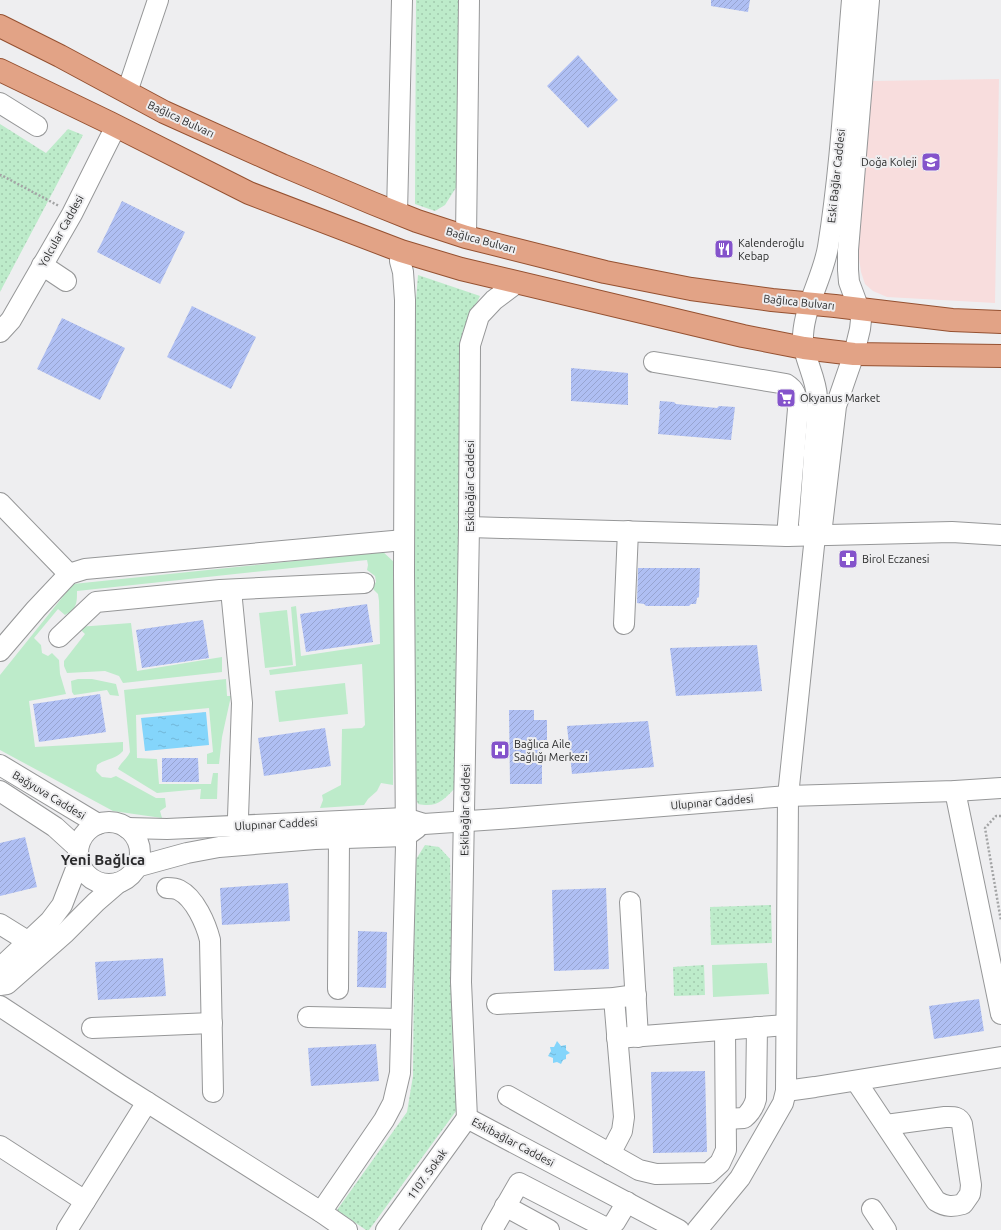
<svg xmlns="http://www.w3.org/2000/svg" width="1001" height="1230" font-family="Ubuntu,sans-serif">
	<defs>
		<pattern id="park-dots" width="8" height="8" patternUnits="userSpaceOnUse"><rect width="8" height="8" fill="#bdebca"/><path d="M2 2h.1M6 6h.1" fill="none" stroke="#a2caae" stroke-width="1.8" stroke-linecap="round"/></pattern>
		<pattern id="water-ripples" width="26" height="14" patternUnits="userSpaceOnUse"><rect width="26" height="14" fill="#84d5fb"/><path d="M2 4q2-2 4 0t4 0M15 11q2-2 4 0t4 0" fill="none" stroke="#72b7d7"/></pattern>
		<pattern id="building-hatch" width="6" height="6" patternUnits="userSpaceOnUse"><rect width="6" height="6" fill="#afbff3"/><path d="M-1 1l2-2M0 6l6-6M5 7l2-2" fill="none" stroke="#97a4d0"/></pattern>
	</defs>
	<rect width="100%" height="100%" fill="#eeeef0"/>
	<polygon fill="#f8dddd" points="999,79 995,303 887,297 873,291 865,284 861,272 859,258 859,242 872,81"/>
	<g fill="#bdebca">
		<path d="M 381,550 L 395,563 L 393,785 L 381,783 L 377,791 L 368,799 L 364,805 L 320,808 L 323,800 L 322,795 L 341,785 L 342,729 L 362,728 L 365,725 L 362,664 L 270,675 L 269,670 L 296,666 L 291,607 L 296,606 L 301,656 L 380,644 L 379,601 L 378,594 L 373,589 L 373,586 L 376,582 L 375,576 L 367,570 L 368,565 L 367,560 L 77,591 C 77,603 77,609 65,615 L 58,609 L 34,638 L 41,645 L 42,653 L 48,656 L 52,653 L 59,660 L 60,674 L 66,694 L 29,701 L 35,747 L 123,742 L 123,751 C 115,760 107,758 97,765 L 96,771 L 102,777 L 111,778 L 116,776 L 156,798 L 165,798 L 166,807 L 160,811 L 162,818 L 113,811 L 0,750 L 0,675 L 73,584 L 361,554 Z"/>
		<polygon points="287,610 293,665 265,668 259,613"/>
		<polygon points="131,623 137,671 222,657 222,672 123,683 119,676 105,671 67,673 64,666 64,661 85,634 78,627"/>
		<polygon points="78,679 92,679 116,684 119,696 110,695 107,690 74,695 72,692 71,681"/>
		<path d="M 226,679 L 227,696 L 231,696 L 222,737 L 219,764 L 207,764 L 207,754 L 213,752 L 209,708 L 136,715 L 137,758 L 157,759 L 159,784 L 211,784 L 213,773 L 218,773 L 217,799 L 200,799 L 201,789 L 157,793 L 118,769 C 121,762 127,759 130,752 L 124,690 Z"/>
		<polygon points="345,683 348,714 279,722 275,691"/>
		<polygon points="767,963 769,994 713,997 712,965"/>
	</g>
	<g fill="url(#park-dots)">
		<polygon points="416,0 461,0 457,186 445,205 435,211 415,204"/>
		<polygon points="0,124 46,153 68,129 83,135 0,292"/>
		<path d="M 418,275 L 480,296 L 462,333 L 455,788 C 443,801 436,808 418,804 L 414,793 L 414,325 Z"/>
		<polygon points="425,845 439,847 450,859 453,1064 459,1107 369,1230 366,1230 337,1210 407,1112 413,1076 415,861"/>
		<polygon points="771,905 772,943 711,945 710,907"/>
		<polygon points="704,965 705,995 674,996 673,967"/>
	</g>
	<g fill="url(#water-ripples)">
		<polygon points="206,712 209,745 145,751 141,718"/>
		<polygon points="557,1041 561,1046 566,1045 566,1050 570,1053 566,1055 566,1059 563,1060 561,1064 557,1062 553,1063 553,1058 548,1056 551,1051 550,1047 554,1047"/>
	</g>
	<g fill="url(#building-hatch)">
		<polygon points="711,0 750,0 748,12 711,6"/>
		<polygon points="578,55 618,100 588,128 547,86"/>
		<polygon points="122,201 185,232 160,284 97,252"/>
		<polygon points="192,306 256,337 231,389 167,357"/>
		<polygon points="62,318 125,348 100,400 37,369"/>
		<polygon points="571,368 628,373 628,405 571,401"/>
		<polygon points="660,401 674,402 676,404 717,408 719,406 735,407 731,440 658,434 660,410 659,408"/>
		<polygon points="638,568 700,568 699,597 697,598 696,604 691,604 689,606 646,606 644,604 637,603"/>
		<polygon points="367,604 373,642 306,652 300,614"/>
		<polygon points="203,620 209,658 142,668 136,630"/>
		<polygon points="757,645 762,691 676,696 670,648"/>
		<polygon points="100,694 106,732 39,742 33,704"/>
		<polygon points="509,710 534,710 534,720 547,720 547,740 542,740 542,784 510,784"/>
		<polygon points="648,721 654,767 572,774 567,726"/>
		<polygon points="325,728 331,766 264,776 258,738"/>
		<polygon points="162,758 198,758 199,782 162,782"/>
		<polygon points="25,837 37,887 0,896 0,843"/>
		<polygon points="288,883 290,921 222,925 220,888"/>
		<polygon points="606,888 609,969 554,971 552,890"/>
		<polygon points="358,931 387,932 386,988 357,987"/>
		<polygon points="163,958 166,996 98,1000 95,962"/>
		<polygon points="979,999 984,1031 934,1039 929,1006"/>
		<polygon points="376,1044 379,1081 311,1086 308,1048"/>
		<polygon points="705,1071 707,1152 653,1153 651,1072"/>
	</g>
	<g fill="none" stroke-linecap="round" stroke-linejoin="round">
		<defs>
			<g id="minor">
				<polyline points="127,92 158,0"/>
				<polyline points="0,103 37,126"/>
				<polyline points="397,213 402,0"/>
				<polyline points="466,237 469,0"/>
				<polyline points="42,265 66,281"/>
				<polyline points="518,282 494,300 479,316 470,345 469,527 461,982 467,1118 679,1230"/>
				<polyline points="0,332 11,320 72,214 116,126"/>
				<path d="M 654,362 L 786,384 C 797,391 796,397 798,409 L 787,536"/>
				<polyline points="0,503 69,574"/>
				<polyline points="469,527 787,536 952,532 1001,535"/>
				<path d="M 812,530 L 809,524 C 811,499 813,475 814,451 C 816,433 818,415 817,397 C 816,376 802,356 803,335 C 805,304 823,277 828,247 C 841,166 845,82 852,0"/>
				<polyline points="231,590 242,703 238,817 239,826"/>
				<polyline points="624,624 628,531"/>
				<polyline points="59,637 96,602 220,590 364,583"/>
				<polyline points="0,651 36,609 69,574 85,569 404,540"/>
				<polyline points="0,765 98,824"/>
				<polyline points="0,791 55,827 78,848"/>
				<polyline points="955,791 1001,1014"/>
				<circle cx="109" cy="853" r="31"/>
				<polyline points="127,828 167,829 405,818 424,824 513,818 788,796 955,791 1001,788"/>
				<polyline points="136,867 187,853 219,847 315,839 406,836 417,828"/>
				<path d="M 167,888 C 171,888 175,888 179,890 C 195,898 206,924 210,940 L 213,1092"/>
				<polyline points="630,902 638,1037"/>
				<polyline points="0,924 29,942"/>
				<polyline points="0,968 50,921 62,905 79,861"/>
				<polyline points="0,985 7,984 65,933 96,902 118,883"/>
				<polyline points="338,989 339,838"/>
				<polyline points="497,1004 614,998 636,995"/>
				<polyline points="0,1006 120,1085 321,1212 347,1230"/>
				<polyline points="308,1017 401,1019"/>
				<polyline points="92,1028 212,1023"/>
				<polyline points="617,1038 786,1025"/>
				<path d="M 856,1081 L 936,1201 C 946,1207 952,1207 963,1204 L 970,1194 L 971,1185 L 962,1124 C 959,1116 953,1117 945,1117 L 886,1125"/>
				<polyline points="786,1091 815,1087 1001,1057"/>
				<polyline points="508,1096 639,1170 656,1174 709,1173 720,1163 726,1150 725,1030"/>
				<path d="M 726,1119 L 744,1118 C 751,1112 754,1107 756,1099 L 757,1027"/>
				<polyline points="0,1146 85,1201"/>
				<polyline points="610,1154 622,1131 624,1117 614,998"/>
				<polyline points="505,1206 549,1230"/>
				<polyline points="872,1209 886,1230"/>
				<polyline points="321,1212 384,1120 393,1103 400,1073 406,845 404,573 405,300 403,272 400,261 401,251"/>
				<polyline points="67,1230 147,1102"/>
				<polyline points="386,1230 467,1118"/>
				<polyline points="492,1230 519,1183 608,1229"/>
				<polyline points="607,1230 615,1222 627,1202"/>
				<polyline points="697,1230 740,1178 783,1103 786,1091 788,796 815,536 822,526 836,406 854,354 860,329 861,320 859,309 849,282 848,270 848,250 869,0"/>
			</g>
			<g id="major">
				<polyline points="0,26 60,56 164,112 282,165 372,203 417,221 466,237 605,272 691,289 772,300 835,306 952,320 1001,322"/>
				<polyline points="0,70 110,123 249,193 401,251 461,269 743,336 804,348 854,354 1001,356"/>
			</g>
		</defs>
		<use href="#minor" stroke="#969798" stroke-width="22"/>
		<use href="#major" stroke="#955131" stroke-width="24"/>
		<g stroke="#a3a4a5" stroke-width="2.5" stroke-dasharray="2 2" stroke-linecap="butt">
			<polyline points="0,176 1,175 59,206"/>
			<polyline points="1001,816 996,816 985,828 1001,921"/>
		</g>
		<use href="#minor" stroke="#fff" stroke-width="20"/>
		<use href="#major" stroke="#e2a386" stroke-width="22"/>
	</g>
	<defs>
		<symbol id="school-square" viewBox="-11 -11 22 22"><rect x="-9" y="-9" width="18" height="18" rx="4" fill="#8453cb" stroke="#eeeef0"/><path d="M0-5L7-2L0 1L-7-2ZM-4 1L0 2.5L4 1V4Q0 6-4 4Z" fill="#fff"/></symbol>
		<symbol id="restaurant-square" viewBox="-11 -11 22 22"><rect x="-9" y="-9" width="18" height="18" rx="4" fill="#8453cb" stroke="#eeeef0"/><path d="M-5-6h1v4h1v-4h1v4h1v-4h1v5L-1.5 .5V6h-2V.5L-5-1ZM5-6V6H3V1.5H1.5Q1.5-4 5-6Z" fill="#fff"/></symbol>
		<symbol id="supermarket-square" viewBox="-11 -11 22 22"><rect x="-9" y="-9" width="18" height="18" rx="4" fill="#8453cb" stroke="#eeeef0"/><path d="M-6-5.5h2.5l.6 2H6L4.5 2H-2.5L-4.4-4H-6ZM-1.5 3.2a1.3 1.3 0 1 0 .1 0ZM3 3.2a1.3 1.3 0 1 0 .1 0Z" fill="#fff"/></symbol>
		<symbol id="pharmacy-square" viewBox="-11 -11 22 22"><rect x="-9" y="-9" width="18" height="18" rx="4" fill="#8453cb" stroke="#eeeef0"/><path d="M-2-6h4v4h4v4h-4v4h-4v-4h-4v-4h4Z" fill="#fff"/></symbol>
		<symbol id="hospital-square" viewBox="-11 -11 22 22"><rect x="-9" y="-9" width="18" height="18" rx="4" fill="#8453cb" stroke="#eeeef0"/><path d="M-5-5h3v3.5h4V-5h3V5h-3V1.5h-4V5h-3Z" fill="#fff"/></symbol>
	</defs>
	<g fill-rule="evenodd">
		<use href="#school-square" x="920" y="151" width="22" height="22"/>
		<use href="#restaurant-square" x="713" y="238" width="22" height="22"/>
		<use href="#supermarket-square" x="775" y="387" width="22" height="22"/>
		<use href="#pharmacy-square" x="837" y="548" width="22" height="22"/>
		<use href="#hospital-square" x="489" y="739" width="22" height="22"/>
	</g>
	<g text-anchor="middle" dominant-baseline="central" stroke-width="4" stroke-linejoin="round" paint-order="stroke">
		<g font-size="11" fill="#292a2a" stroke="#eeeef0">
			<text transform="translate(181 119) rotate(25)">Bağlıca Bulvarı</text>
			<text transform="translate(836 176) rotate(-84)">Eski Bağlar Caddesi</text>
			<text transform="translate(61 231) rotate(-61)">Yolcular Caddesi</text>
			<text transform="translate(481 240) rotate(15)">Bağlıca Bulvarı</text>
			<text transform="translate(799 302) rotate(6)">Bağlıca Bulvarı</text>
			<text transform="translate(470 486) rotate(-90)">Eskibağlar Caddesi</text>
			<text transform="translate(49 795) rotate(31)">Bağyuva Caddesi</text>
			<text transform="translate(712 802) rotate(-5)">Ulupınar Caddesi</text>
			<text transform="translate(465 810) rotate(-89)">Eskibağlar Caddesi</text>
			<text transform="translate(276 824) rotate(-3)">Ulupınar Caddesi</text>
			<text transform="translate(513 1142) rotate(28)">Eskibağlar Caddesi</text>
			<text transform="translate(427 1174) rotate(-54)">1107. Sokak</text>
		</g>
		<g font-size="11" fill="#292a2a" stroke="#eeeef0" text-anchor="start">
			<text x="917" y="162" text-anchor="end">Doğa Koleji</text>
			<text x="738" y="243">Kalenderoğlu<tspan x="738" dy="13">Kebap</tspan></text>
			<text x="800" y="398">Okyanus Market</text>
			<text x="862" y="559">Birol Eczanesi</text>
			<text x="514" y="744">Bağlıca Aile<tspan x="514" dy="13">Sağlığı Merkezi</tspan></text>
		</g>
		<g font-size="15" font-weight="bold" fill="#2a2a2c" stroke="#eeeef0">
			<text x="103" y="859">Yeni Bağlıca</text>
		</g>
	</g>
</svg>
